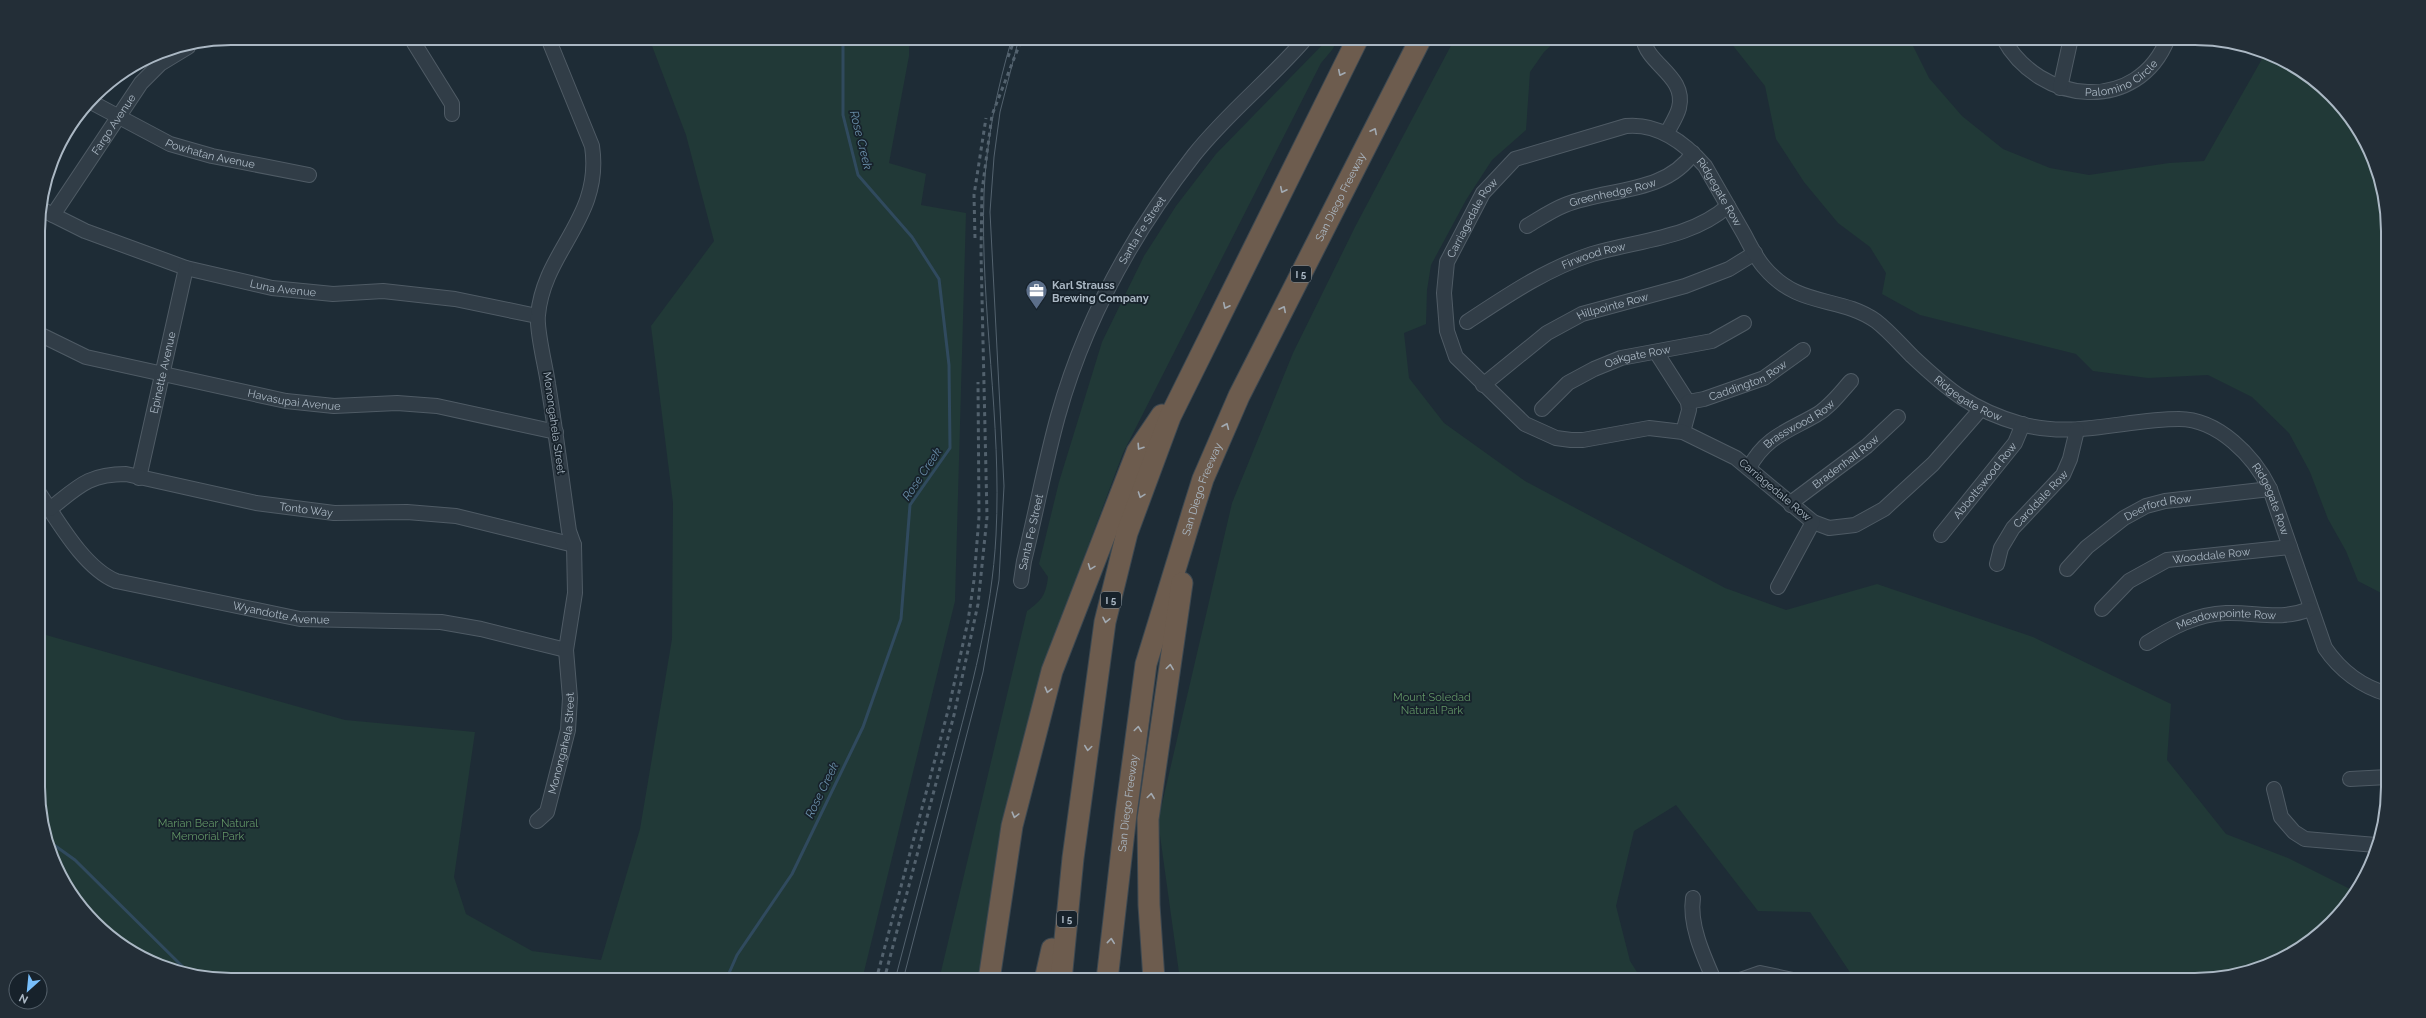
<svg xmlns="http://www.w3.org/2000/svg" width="2426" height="1018" font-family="Raleway,sans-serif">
	<rect width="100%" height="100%" fill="#1e2c36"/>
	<g fill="#213937">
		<polygon points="649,38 909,38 909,56 889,163 926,174 921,205 966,213 955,601 862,980 231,980 157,965 114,940 78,905 53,861 40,813 39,633 345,720 475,732 454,877 466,914 532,951 601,960 640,829 672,639 673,503 651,326 714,241 686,135"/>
		<path d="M 1329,38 L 1339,38 L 1332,50 L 1321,63 L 1123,453 L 1042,670 L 981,980 L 939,980 L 1027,611 C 1042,601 1046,594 1048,577 L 1039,564 L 1059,482 L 1102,342 L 1144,256 L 1176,206 L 1216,154 Z"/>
		<path d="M 1455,38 L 1559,38 L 1544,52 L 1530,72 L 1526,130 L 1492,160 L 1466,200 L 1431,265 L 1427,290 L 1426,324 L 1404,333 L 1409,378 L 1444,423 L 1525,481 L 1725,588 L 1786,610 L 1877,584 L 2033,637 L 2171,704 L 2167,760 L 2226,834 L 2288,858 L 2356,892 C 2338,922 2290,961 2256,970 C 2240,974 2224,976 2208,980 L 1855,980 L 1810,912 L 1758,911 L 1676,805 L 1634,831 L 1616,906 L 1630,961 L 1642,980 L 1180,980 L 1158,821 L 1232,503 L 1293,353 L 1355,227 Z"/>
		<polygon points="1727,38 1909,38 1929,78 1962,116 2003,149 2050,168 2089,175 2169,163 2204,161 2266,52 2312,78 2348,114 2373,157 2386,206 2387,596 2358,581 2346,551 2328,519 2310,472 2289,433 2252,397 2208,375 2148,378 2093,371 2076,354 1920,315 1882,294 1886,273 1870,247 1838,223 1804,182 1776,139 1765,86"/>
	</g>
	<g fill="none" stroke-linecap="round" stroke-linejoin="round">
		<g stroke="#304a5e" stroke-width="3">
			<polyline points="47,840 75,860 188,972"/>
			<polyline points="726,980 737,955 792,874 863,727 901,619 910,505 950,448 949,365 939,279 912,237 858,175 843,115 843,38"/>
		</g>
		<defs>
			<g id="minor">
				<polyline points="411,38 452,104 452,114"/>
				<path d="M 1643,38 C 1647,65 1687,76 1679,108 C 1677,116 1671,125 1667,133"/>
				<path id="s1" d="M 2003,38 C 2039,105 2138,115 2168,38"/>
				<polyline points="2060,88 2071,38"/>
				<path id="s2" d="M 91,102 L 170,144 L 212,156 L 309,175"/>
				<path id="s3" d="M 41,209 L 85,231 L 186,268 L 272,288 L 333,294 L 383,291 L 455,299 L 537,316"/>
				<path id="s4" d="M 53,215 L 141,83 L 160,64 L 188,47"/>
				<path id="s5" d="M 1527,226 C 1539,219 1552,210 1565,205 C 1607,188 1666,194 1693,153"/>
				<path id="s6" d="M 1467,322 C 1508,295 1546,269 1592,254 C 1638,240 1690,239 1728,206"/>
				<path id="s7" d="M 39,334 L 86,357 L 286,401 L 334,406 L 397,403 L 437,406 L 556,432"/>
				<polyline points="1656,352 1688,402 1689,410 1683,432"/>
				<path id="s8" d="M 1483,385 L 1547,333 L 1582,314 L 1685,286 L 1729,269 L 1755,253"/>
				<path id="s9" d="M 1688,402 L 1704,399 L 1764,378 L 1803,350"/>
				<path id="s10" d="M 1542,409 L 1568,383 L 1594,369 L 1621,358 L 1712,341 L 1744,323"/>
				<path id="s11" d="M 1980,410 L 1933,464 L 1884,509 L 1855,525 L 1829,528 L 1813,522 L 1736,458 L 1683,432 L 1649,428 L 1583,440 L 1571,440 L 1556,438 L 1525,424 L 1456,357 L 1447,331 L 1444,293 L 1447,262 L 1483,193 L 1515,159 L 1626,126 C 1658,123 1685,143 1705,166 C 1718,189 1731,211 1744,234 C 1750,245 1756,258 1764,267 C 1799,309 1839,295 1876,321 C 1889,331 1901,345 1912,356 C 1948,390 1972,410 2021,424 C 2074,439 2126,419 2179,419 C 2218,419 2254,456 2270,489 L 2325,648 C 2340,670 2362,687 2388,694"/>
				<path id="s12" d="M 1749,468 C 1765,437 1788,431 1816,415 C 1830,407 1840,393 1851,381"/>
				<path id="s13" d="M 139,478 L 186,268"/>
				<path id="s14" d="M 39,493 C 58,521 84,568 116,581 L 300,619 L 441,622 L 481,629 L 566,650"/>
				<path id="s15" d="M 1791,505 L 1796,499 L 1867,446 L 1898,417"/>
				<path id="s16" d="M 50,509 C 78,487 88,474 126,474 L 256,503 L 334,513 L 407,512 L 456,516 L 574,545"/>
				<path id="s17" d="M 1941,535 L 2015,443 L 2023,424"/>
				<path id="s18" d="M 1997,564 L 2001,548 L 2013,528 L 2063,475 L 2070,459 L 2077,430"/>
				<path id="s19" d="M 2067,569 L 2087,547 L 2124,518 L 2146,506 L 2165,501 L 2270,489"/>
				<path id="s20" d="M 1021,581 L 1024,561 C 1036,513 1045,463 1058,416 C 1085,319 1133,233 1194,155 C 1228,112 1271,79 1306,38"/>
				<polyline points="1778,587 1813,522"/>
				<path id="s21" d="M 2102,609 L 2129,581 L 2167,560 L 2290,547"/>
				<path id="s22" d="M 2147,643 C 2171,628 2196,614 2226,613 C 2258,612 2279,621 2310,609"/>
				<polyline points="2350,779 2388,777"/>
				<polyline points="2274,789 2281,817 2294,832 2305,839 2376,845"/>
				<path id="s23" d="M 537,821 L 547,812 L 568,730 L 570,698 L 566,650 L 575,593 L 574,545 L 569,531 C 562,482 556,433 548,384 C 546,368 536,330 538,315 C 544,250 603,218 592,146 L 548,38"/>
				<path d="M 1693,898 C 1689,924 1703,955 1714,980"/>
				<polyline points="1740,980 1760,973 1793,980"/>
			</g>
			<g id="highway">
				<polyline points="989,980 1012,826 1052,671 1137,452 1162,415"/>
				<polyline points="1045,980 1052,949"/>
				<polyline points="1061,980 1073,858 1105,622 1127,533 1170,417 1358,38"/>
				<path id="s24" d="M 1107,980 L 1126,814 L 1146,664 L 1192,514 L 1203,479 L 1239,396 L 1421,38"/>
				<polyline points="1154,980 1149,905 1148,819 1182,583"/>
			</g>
		</defs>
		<use href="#minor" stroke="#4f5b65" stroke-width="16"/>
		<use href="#highway" stroke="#3c4851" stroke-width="23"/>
		<use href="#minor" stroke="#313d47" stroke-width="14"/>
		<use href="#highway" stroke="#6d5c4e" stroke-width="21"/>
		<g stroke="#53626e" stroke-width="1">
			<path d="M 895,980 C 914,909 932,837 951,766 C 971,689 992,614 996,535 C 1002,421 980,308 984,194 C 986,141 997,89 1012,38"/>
			<polyline points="903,980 983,672 999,580 1004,486 990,212 994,157 1000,112 1019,38"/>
		</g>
		<g stroke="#53626e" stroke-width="3" stroke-dasharray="4 4" stroke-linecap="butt">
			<polyline points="1008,57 1015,38"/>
			<polyline points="975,238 974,195 986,118"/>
			<polyline points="876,980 949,707 968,621 974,580 979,517 978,382"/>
			<polyline points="884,980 954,715 978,604 987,517 981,253 982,191 992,115 1022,38"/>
		</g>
	</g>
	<defs><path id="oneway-chevron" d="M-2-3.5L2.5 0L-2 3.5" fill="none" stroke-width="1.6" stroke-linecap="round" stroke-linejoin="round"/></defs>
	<g stroke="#a2aab2">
		<use href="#oneway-chevron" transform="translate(1341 73) rotate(116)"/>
		<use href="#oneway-chevron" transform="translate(1374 131) rotate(-63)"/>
		<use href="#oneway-chevron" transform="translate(1283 190) rotate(116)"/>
		<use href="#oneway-chevron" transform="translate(1226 306) rotate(116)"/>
		<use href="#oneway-chevron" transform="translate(1283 309) rotate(-63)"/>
		<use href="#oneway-chevron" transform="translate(1226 426) rotate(-67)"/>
		<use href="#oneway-chevron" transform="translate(1140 447) rotate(123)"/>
		<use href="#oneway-chevron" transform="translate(1141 495) rotate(110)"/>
		<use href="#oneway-chevron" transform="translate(1091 567) rotate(111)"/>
		<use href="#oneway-chevron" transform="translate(1106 620) rotate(102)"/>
		<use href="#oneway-chevron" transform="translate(1170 667) rotate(-82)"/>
		<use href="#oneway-chevron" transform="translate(1048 690) rotate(105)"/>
		<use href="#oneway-chevron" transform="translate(1138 729) rotate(-82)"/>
		<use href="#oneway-chevron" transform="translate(1088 748) rotate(98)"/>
		<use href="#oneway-chevron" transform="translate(1151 796) rotate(-82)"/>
		<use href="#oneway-chevron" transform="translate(1015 815) rotate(105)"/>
		<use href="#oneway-chevron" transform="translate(1111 941) rotate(-84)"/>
	</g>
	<defs>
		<symbol id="office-pin" viewBox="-11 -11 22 30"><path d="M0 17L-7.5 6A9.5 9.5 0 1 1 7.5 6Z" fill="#5c6f8a" stroke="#17222b"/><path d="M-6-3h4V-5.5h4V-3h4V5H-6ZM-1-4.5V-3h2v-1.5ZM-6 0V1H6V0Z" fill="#fff"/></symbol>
	</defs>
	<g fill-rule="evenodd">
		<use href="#office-pin" x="1024" y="278" width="25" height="34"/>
	</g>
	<g text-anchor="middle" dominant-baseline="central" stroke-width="3.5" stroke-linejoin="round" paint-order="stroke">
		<g fill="#17222b" stroke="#7f8b96" stroke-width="1">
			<rect x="1291" y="266" width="20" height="16" rx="3"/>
			<rect x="1101" y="592" width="20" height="16" rx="3"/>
			<rect x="1057" y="911" width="20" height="16" rx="3"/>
		</g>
		<g font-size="10" font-weight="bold" fill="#abb8c4">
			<text x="1301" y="274">I 5</text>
			<text x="1111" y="600">I 5</text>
			<text x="1067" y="919">I 5</text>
		</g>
		<g font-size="11" fill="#abb8c4" stroke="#17222b">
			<text stroke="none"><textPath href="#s1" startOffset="142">Palomino Circle</textPath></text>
			<text stroke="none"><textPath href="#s4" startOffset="109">Fargo Avenue</textPath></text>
			<text stroke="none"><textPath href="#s2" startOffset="131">Powhatan Avenue</textPath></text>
			<text stroke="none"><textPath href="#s5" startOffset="93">Greenhedge Row</textPath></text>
			<text stroke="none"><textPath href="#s11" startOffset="1091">Ridgegate Row</textPath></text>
			<text stroke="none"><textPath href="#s24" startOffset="826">San Diego Freeway</textPath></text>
			<text stroke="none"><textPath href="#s11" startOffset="780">Carriagedale Row</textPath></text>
			<text stroke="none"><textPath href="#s20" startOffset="374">Santa Fe Street</textPath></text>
			<text stroke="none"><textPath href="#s6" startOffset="144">Firwood Row</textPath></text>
			<text stroke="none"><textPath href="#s3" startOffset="256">Luna Avenue</textPath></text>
			<text stroke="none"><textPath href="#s8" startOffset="154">Hillpointe Row</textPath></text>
			<text stroke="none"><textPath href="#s10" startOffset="112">Oakgate Row</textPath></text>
			<text stroke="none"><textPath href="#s13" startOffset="108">Epinette Avenue</textPath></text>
			<text stroke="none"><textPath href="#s9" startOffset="64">Caddington Row</textPath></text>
			<text stroke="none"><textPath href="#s11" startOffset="1426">Ridgegate Row</textPath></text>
			<text stroke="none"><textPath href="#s7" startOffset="265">Havasupai Avenue</textPath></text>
			<text transform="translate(554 423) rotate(82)">Monongahela Street</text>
			<text stroke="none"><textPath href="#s12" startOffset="68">Brasswood Row</textPath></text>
			<text stroke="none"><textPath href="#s15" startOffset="70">Bradenhall Row</textPath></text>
			<text stroke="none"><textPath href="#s17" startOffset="70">Abbottswood Row</textPath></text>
			<text stroke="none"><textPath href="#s24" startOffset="502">San Diego Freeway</textPath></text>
			<text transform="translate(1775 490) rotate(40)">Carriagedale Row</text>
			<text stroke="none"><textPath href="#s18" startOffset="80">Caroldale Row</textPath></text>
			<text stroke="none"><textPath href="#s11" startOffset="1774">Ridgegate Row</textPath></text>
			<text stroke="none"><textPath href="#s16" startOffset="270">Tonto Way</textPath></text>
			<text stroke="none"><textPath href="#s19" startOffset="113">Deerford Row</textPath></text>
			<text stroke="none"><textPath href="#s20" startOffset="50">Santa Fe Street</textPath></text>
			<text stroke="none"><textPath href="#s21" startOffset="127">Wooddale Row</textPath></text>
			<text stroke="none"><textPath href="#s14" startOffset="287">Wyandotte Avenue</textPath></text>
			<text stroke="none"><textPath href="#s22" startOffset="85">Meadowpointe Row</textPath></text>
			<text stroke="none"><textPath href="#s23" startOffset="84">Monongahela Street</textPath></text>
			<text stroke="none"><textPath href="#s24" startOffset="178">San Diego Freeway</textPath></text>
		</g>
		<g font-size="11" font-weight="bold" fill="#abb8c4" stroke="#17222b" text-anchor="start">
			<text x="1052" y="285">Karl Strauss<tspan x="1052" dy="13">Brewing Company</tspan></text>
		</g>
		<g font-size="11" fill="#629566" stroke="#17222b">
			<text x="1432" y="697">Mount Soledad<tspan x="1432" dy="13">Natural Park</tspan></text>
			<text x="208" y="823">Marian Bear Natural<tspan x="208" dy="13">Memorial Park</tspan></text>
		</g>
		<g font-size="12" font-style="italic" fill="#6a8faa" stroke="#17222b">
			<text transform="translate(861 140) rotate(76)">Rose Creek</text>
			<text transform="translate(922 474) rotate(-56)">Rose Creek</text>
			<text transform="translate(822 790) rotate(-64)">Rose Creek</text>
		</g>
	</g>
	<path d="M0 0H2426V1018H0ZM231 45H2195A186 186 0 0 1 2381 231V787A186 186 0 0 1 2195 973H231A186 186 0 0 1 45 787V231A186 186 0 0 1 231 45Z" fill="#232e37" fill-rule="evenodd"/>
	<path fill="none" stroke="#abb8c4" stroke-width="2" d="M231 45H2195A186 186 0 0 1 2381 231V787A186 186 0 0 1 2195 973H231A186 186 0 0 1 45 787V231A186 186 0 0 1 231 45Z"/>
	<g transform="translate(28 990) rotate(207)"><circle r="19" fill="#17222b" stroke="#525e68"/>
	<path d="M0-3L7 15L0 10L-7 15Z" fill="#78bffc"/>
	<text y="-6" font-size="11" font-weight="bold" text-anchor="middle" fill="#abb8c4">N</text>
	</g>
</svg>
